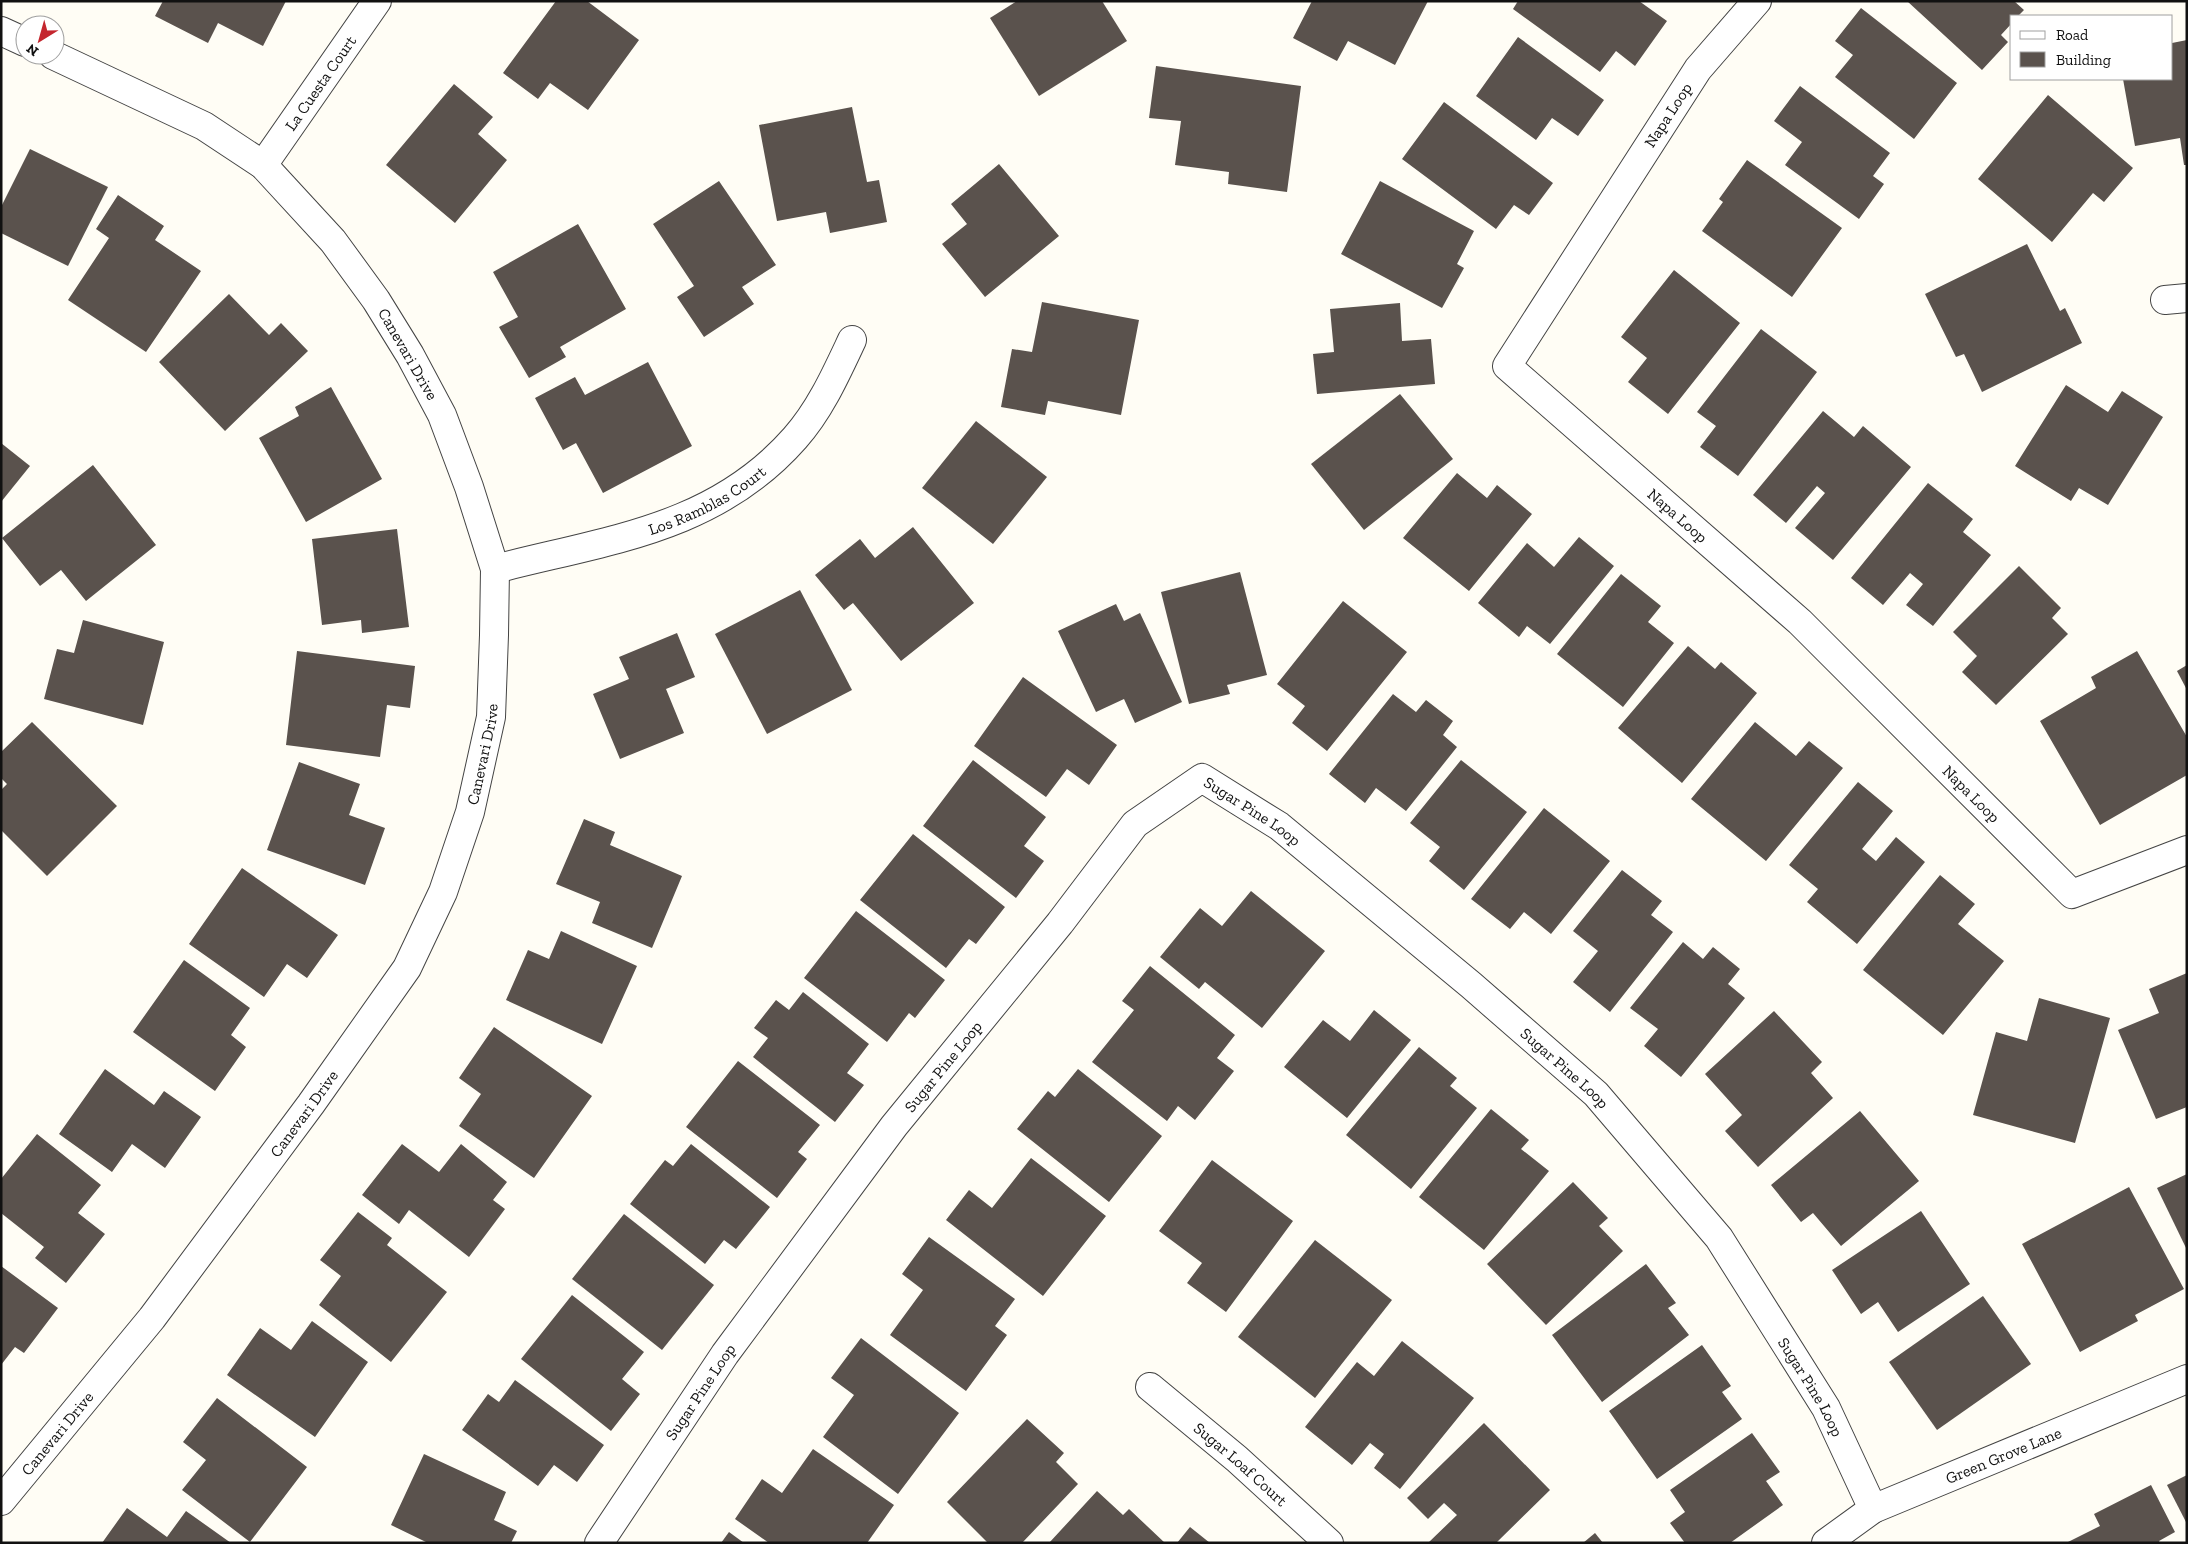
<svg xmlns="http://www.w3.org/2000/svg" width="2188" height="1544" font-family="'Zilla Slab',serif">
	<rect width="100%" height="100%" fill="#fffdf5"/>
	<g fill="#5a524d">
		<polygon points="163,1 286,1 263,46 218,23 208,43 155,16"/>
		<polygon points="556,1 587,1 639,40 588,110 550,83 538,99 503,73"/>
		<polygon points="1017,1 1102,1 1127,41 1039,96 990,18"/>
		<polygon points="1312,1 1428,1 1395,65 1348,41 1337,61 1293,38"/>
		<polygon points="1518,1 1639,1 1667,21 1635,66 1616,51 1600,72 1513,9"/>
		<polygon points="1907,1 2014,1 2024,10 2018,16 2012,16 2012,23 2001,35 2008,42 1982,70"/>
		<polygon points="1861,8 1957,83 1914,139 1835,77 1853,55 1835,41"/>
		<polygon points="1518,37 1604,100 1578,136 1552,118 1536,140 1476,96"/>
		<polygon points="2187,40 2187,165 2184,165 2180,138 2135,146 2123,79 2172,79 2172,43"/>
		<polygon points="1156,66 1301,86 1287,192 1228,184 1229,172 1175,165 1181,121 1149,118"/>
		<polygon points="454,84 493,117 478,134 507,160 455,223 386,165"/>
		<polygon points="1800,86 1890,153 1873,176 1884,184 1859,219 1785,165 1802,142 1774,121"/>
		<polygon points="2048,95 2133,168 2104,202 2093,193 2052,242 1978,179"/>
		<polygon points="1444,102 1553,183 1529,215 1514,205 1496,229 1402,159"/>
		<polygon points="852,107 867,182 879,180 887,222 830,233 826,212 777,221 759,125"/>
		<polygon points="30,149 108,187 68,266 1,233 1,207"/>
		<polygon points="1747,160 1842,228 1792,297 1702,231 1723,202 1719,199"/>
		<polygon points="999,164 1059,236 985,297 942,244 967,224 951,204"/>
		<polygon points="719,181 776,265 742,287 754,304 704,337 677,297 694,286 653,224"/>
		<polygon points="1380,181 1474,231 1457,264 1464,268 1442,308 1341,254"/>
		<polygon points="118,195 164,226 155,240 201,271 146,352 68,300 109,238 96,229"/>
		<polygon points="578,224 626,309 560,347 566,357 529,378 499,327 518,317 493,272"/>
		<polygon points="2027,244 2060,311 2065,308 2082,343 1982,392 1964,354 1956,357 1925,294"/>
		<polygon points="1674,270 1740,323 1668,414 1628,382 1647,358 1621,337"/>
		<polygon points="229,294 269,335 281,323 308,351 225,431 159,362"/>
		<polygon points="1042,302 1139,320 1121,415 1048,401 1045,415 1001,407 1012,349 1032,352"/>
		<polygon points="1400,303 1402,341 1431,339 1435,384 1317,394 1313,354 1334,352 1330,309"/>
		<polygon points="1761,329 1817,372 1738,476 1700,447 1716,426 1697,412"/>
		<polygon points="648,362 692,446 603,493 576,443 563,450 535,398 575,377 585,395"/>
		<polygon points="2066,385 2108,412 2122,391 2163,417 2108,505 2079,488 2071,501 2015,466"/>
		<polygon points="331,387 382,479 306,522 259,438 299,416 295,407"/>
		<polygon points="1400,394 1453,459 1364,530 1311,464"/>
		<polygon points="1823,411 1854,437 1863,426 1911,467 1833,560 1795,528 1825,493 1817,486 1786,523 1753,495"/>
		<polygon points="976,421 1047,477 993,544 922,488"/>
		<polygon points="1,443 30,466 1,502"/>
		<polygon points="93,465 156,545 86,601 61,570 40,586 2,538"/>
		<polygon points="1457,473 1487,498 1497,485 1532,514 1469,591 1403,538"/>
		<polygon points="1928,483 1973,519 1963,532 1991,555 1933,626 1906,605 1923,584 1910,573 1883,605 1851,578"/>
		<polygon points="913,527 974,603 901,661 853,603 844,610 815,575 860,539 875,558"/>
		<polygon points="397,529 409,627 362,633 361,620 322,625 312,539"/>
		<polygon points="1579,537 1614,566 1550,644 1527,626 1519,637 1478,603 1527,543 1554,567"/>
		<polygon points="2019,566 2061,608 2052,618 2068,634 1996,705 1962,672 1977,656 1953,632"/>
		<polygon points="1240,572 1267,675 1227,685 1230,694 1189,704 1161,592"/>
		<polygon points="1621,574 1661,606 1648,622 1674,643 1623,707 1557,654"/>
		<polygon points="800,590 852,690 767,734 715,634"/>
		<polygon points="1343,601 1407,652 1327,751 1292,723 1305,706 1277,684"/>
		<polygon points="1116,604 1124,621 1140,613 1182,702 1135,723 1124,699 1096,712 1058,631"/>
		<polygon points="83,620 164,642 143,725 44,699 57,649 74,653"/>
		<polygon points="677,633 695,677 666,689 684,733 620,759 593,694 629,679 619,657"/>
		<polygon points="1688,646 1715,669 1721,662 1757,693 1682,783 1618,728"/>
		<polygon points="297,651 415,666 410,708 387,705 380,757 286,745"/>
		<polygon points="2137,651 2187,737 2187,775 2100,825 2040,721 2096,688 2091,677"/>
		<polygon points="2187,665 2187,690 2177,671"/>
		<polygon points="1023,677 1117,745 1089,785 1067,769 1046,797 974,746"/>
		<polygon points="1393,694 1416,712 1426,700 1453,721 1443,735 1457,747 1406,811 1376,788 1365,803 1329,774"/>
		<polygon points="32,722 117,806 47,876 1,830 1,790 7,784 1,778 1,752"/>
		<polygon points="1755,722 1796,756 1809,741 1843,768 1766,861 1691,799"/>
		<polygon points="973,760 1046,817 1024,846 1044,861 1016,898 923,826"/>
		<polygon points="1461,760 1527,812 1464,890 1429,861 1440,847 1410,823"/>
		<polygon points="299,762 360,784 349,815 385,828 365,885 267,850"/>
		<polygon points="1858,782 1893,811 1862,849 1876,861 1896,837 1925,862 1857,944 1807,902 1818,889 1789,865"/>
		<polygon points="1544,808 1610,861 1551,934 1524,912 1510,929 1471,899"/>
		<polygon points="584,819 615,832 610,845 682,876 652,948 592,923 600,902 556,884"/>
		<polygon points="913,834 1005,907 976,944 969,939 946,968 860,900"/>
		<polygon points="242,868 338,935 307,978 287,964 264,997 189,944"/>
		<polygon points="1622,870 1662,901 1651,915 1673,932 1610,1012 1573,982 1598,951 1573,931"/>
		<polygon points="1940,875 1975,904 1958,924 2004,961 1943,1035 1863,970"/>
		<polygon points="1251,891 1325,951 1262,1028 1205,982 1199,989 1160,957 1200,908 1222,926"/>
		<polygon points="856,911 945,980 915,1018 909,1013 887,1042 804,978"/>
		<polygon points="561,931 637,966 602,1044 506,1000 528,950 549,959"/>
		<polygon points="1683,942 1703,959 1713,947 1740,969 1728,984 1745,998 1681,1077 1644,1046 1658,1029 1630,1008"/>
		<polygon points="184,960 250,1008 231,1035 246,1047 215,1091 133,1032"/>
		<polygon points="1150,966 1235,1035 1217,1058 1234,1071 1195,1120 1178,1106 1167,1121 1092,1062 1134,1010 1122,1001"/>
		<polygon points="2187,973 2187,1107 2156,1119 2118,1030 2159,1013 2149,989"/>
		<polygon points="803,992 869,1044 847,1073 864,1085 835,1122 753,1057 768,1038 754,1028 776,1000 789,1010"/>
		<polygon points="2039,998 2110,1018 2075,1143 1973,1115 1996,1032 2027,1041"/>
		<polygon points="1374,1010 1411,1040 1347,1118 1284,1067 1323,1020 1350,1041"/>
		<polygon points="1774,1011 1822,1062 1811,1073 1833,1098 1758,1167 1725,1131 1742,1115 1705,1074"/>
		<polygon points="494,1027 592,1096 534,1178 459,1126 481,1094 459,1078"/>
		<polygon points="1419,1047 1457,1078 1450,1086 1477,1108 1411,1189 1346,1135"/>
		<polygon points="738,1061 820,1125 798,1152 807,1159 777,1198 686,1127"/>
		<polygon points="105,1069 154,1105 164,1091 201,1117 165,1168 132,1144 112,1172 59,1134"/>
		<polygon points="1078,1069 1162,1136 1109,1202 1017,1129 1048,1091 1055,1097"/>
		<polygon points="1491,1109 1529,1140 1521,1149 1549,1171 1484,1250 1419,1197"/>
		<polygon points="1860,1111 1919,1181 1841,1246 1813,1213 1801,1222 1771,1185"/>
		<polygon points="37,1134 101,1185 78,1213 105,1234 66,1283 35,1258 44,1247 1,1213 1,1179"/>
		<polygon points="402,1144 439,1172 461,1144 507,1182 493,1200 505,1209 469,1257 409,1210 399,1224 362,1195"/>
		<polygon points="691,1144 770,1207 736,1249 724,1240 705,1264 630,1204 665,1160 673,1166"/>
		<polygon points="1031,1158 1106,1216 1043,1296 946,1220 969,1190 992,1208"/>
		<polygon points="1212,1160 1293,1221 1226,1312 1187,1283 1202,1263 1159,1231"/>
		<polygon points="2187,1174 2187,1250 2157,1188"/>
		<polygon points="1573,1182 1608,1218 1599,1226 1623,1251 1546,1325 1487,1264"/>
		<polygon points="2129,1187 2184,1289 2135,1315 2138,1321 2080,1352 2022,1244"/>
		<polygon points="1921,1211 1970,1284 1898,1332 1878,1302 1861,1314 1832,1270"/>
		<polygon points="358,1212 392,1238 387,1245 447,1292 391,1362 319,1305 341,1276 320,1260"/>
		<polygon points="624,1214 714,1285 662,1350 572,1279"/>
		<polygon points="929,1237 1015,1299 995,1326 1007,1335 966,1391 890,1335 923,1290 902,1274"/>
		<polygon points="1315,1240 1392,1300 1315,1398 1238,1337"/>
		<polygon points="1646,1264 1676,1303 1668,1308 1689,1335 1602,1402 1552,1335"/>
		<polygon points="1,1266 58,1308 24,1353 15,1347 1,1365"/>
		<polygon points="572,1295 644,1352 622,1379 640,1394 611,1431 521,1359"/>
		<polygon points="1983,1296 2031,1364 1937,1430 1889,1362"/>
		<polygon points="312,1321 368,1362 315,1437 227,1375 260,1328 291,1350"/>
		<polygon points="861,1338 959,1413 898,1494 823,1437 854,1395 831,1378"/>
		<polygon points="1402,1341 1474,1398 1400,1489 1374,1468 1384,1454 1370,1443 1352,1465 1305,1427 1357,1362 1374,1376"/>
		<polygon points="1702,1345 1731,1386 1722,1392 1742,1419 1657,1479 1609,1411"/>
		<polygon points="515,1380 604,1445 577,1482 554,1465 538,1486 462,1430 488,1394 499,1402"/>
		<polygon points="217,1398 307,1467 250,1542 182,1490 206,1460 183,1442"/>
		<polygon points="1027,1419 1064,1453 1056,1462 1078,1484 1022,1543 988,1543 947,1502"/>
		<polygon points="1484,1423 1550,1490 1496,1543 1428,1543 1457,1515 1444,1503 1428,1519 1407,1498"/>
		<polygon points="1752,1433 1780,1472 1766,1481 1783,1505 1730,1543 1685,1543 1670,1523 1685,1512 1670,1490"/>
		<polygon points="813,1449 894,1505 867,1543 769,1543 735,1519 762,1479 782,1493"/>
		<polygon points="424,1454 506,1492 494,1520 517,1531 511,1543 428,1543 391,1525"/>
		<polygon points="2187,1475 2187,1524 2167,1485"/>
		<polygon points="2151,1485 2175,1532 2159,1541 2160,1543 2066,1543 2100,1526 2094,1514"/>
		<polygon points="1097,1491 1123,1515 1129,1509 1165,1543 1049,1543"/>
		<polygon points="127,1508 167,1537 186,1511 231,1543 102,1543"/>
		<polygon points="1190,1527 1210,1543 1177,1543"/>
		<polygon points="729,1532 744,1543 721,1543"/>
		<polygon points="1595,1533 1603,1543 1583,1543"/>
	</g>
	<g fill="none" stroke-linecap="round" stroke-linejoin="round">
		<defs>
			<g id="minor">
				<path id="s1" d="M 1757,1 L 1698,69 L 1507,366 L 1800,622 L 2072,894 L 2187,850"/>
				<polyline points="1,31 25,42"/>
				<path id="s2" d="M 263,165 L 377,1"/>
				<polyline points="2165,300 2187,298"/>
				<path id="s3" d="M 495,569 C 606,540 714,530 795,438 C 820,410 836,374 852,340"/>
				<path id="s4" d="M 1150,1387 L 1237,1459 L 1329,1543"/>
				<path id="s5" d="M 1,1501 L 152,1318 L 311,1104 L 407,968 L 443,892 L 470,812 L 491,717 L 494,635 L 495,569 L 469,487 L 442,415 L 410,355 L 376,300 L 333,241 L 263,165 L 204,126 L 53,55"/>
				<path id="s6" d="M 599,1543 L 725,1354 L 894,1126 L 1060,923 L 1135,824 L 1202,778 L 1279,826 L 1471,985 L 1596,1094 L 1719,1238 L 1826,1408 L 1873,1509"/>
				<path id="s7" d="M 1826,1543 L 1873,1509 L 2187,1379"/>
			</g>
		</defs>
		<use href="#minor" stroke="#444" stroke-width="30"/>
		<use href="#minor" stroke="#fff" stroke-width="28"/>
	</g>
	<g text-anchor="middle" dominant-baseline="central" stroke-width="5" stroke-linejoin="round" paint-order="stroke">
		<g font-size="16" fill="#111" stroke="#fff">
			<text stroke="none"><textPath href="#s2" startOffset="100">La Cuesta Court</textPath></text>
			<text transform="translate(1668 115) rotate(-57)">Napa Loop</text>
			<text transform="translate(408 354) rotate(60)">Canevari Drive</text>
			<text stroke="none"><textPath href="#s3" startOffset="224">Los Ramblas Court</textPath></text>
			<text stroke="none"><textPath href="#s1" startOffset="670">Napa Loop</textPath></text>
			<text stroke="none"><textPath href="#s5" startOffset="898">Canevari Drive</textPath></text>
			<text stroke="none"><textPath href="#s1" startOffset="1075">Napa Loop</textPath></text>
			<text stroke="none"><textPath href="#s6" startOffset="1039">Sugar Pine Loop</textPath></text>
			<text stroke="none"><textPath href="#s6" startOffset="588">Sugar Pine Loop</textPath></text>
			<text stroke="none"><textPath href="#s6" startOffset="1444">Sugar Pine Loop</textPath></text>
			<text stroke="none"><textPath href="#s5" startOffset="492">Canevari Drive</textPath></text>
			<text stroke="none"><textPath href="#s6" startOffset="1849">Sugar Pine Loop</textPath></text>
			<text stroke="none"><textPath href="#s6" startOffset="182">Sugar Pine Loop</textPath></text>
			<text stroke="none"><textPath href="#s5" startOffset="88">Canevari Drive</textPath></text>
			<text stroke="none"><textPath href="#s7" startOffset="199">Green Grove Lane</textPath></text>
			<text stroke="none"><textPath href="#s4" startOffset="119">Sugar Loaf Court</textPath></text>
		</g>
	</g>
	<rect width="2188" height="1544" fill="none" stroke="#111111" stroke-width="5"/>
	<rect x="2010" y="15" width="162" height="65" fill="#ffffff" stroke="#a0a0a0"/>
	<rect x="2020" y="31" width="25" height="8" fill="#ffffff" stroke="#a0a0a0"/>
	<text x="2056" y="40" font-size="15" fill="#111111">Road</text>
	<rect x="2020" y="52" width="25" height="15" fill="#5a524d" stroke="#a0a0a0"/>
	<text x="2056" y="65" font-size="15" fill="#111111">Building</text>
	<g transform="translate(40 40) rotate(217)"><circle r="24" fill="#ffffff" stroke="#a0a0a0"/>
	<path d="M0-4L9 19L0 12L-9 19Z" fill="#c4262e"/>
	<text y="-8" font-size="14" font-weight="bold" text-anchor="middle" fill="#111111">N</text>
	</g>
</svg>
